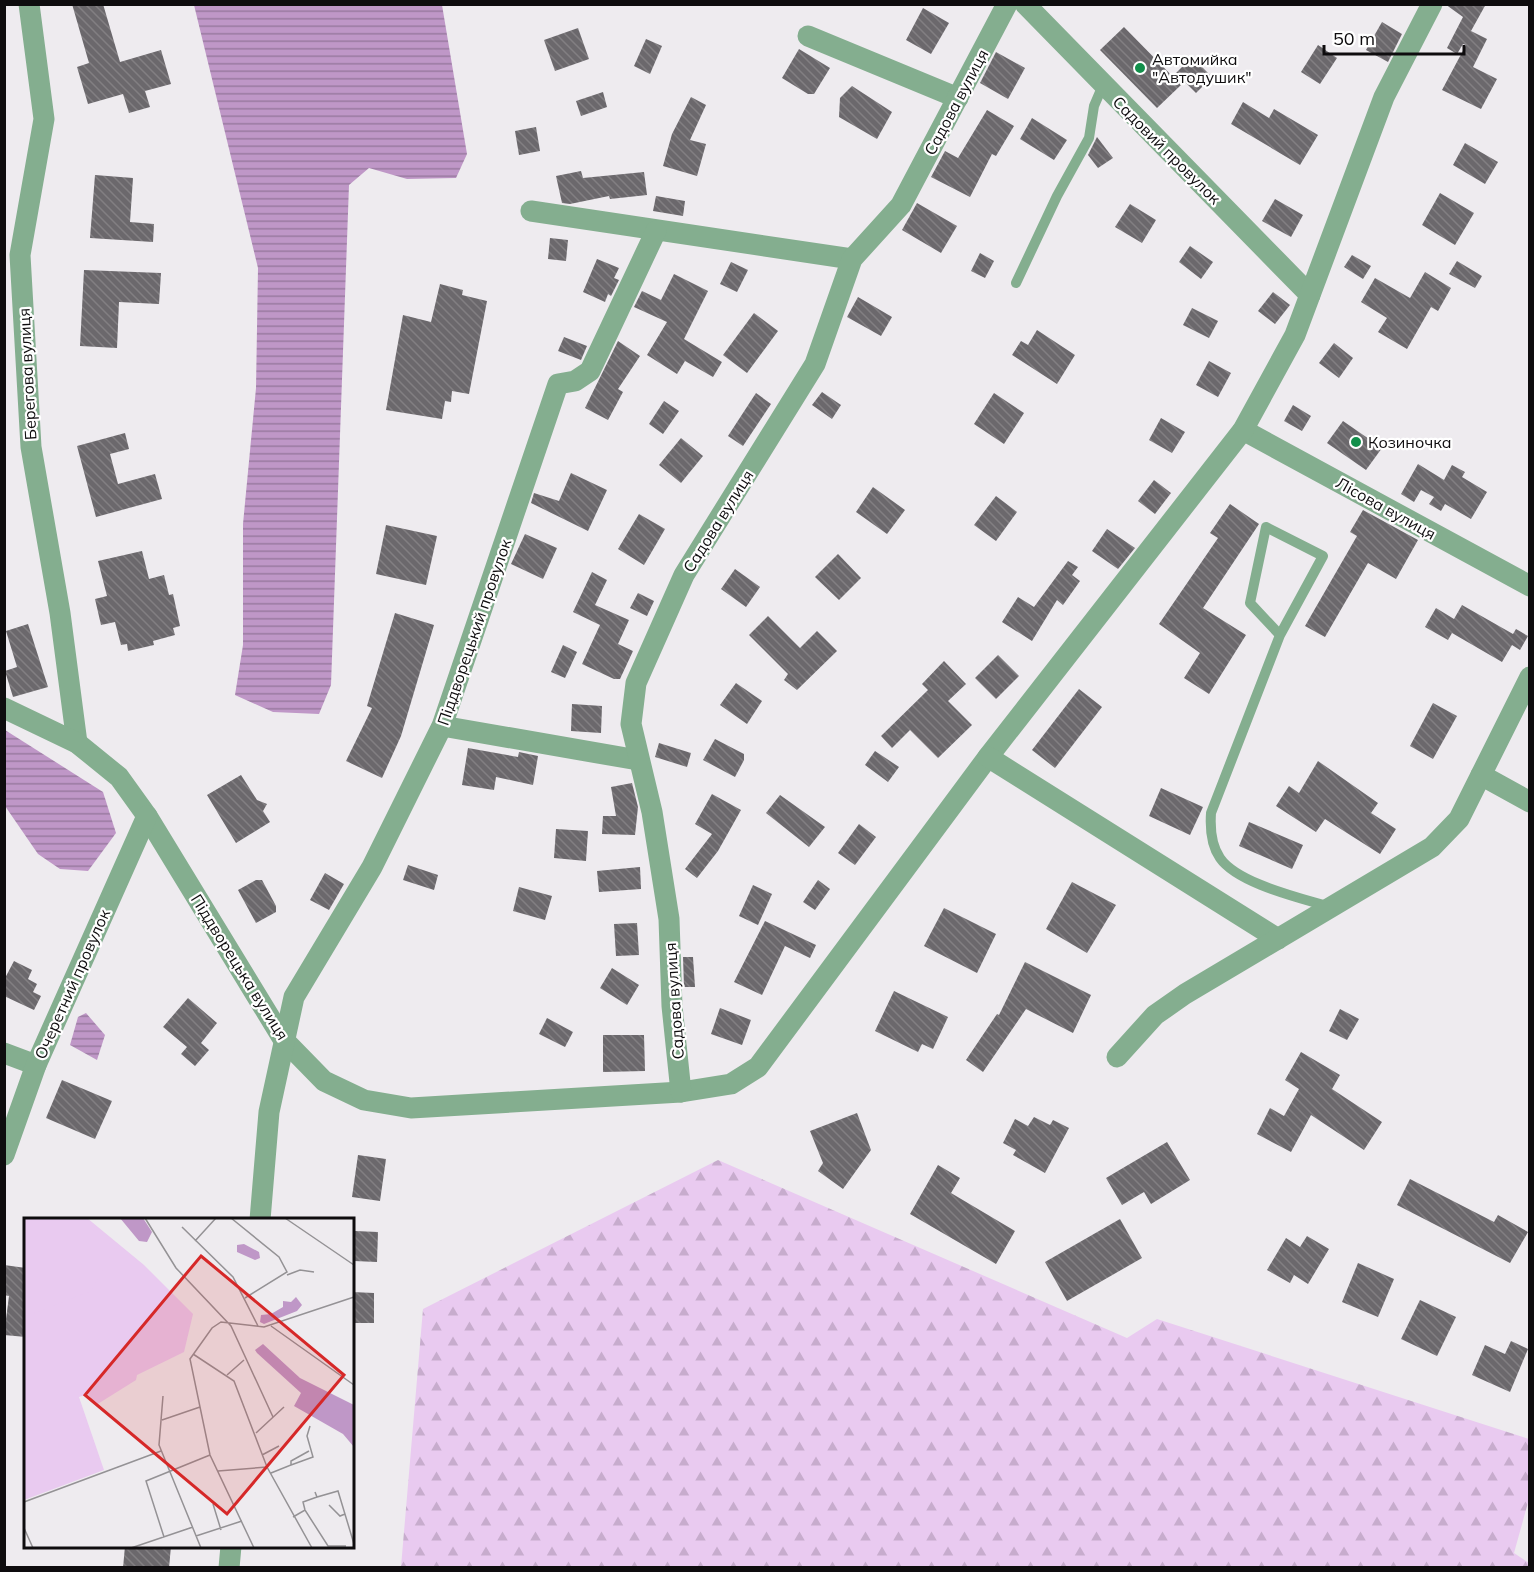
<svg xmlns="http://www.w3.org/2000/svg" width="1534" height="1572" font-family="Mulish,sans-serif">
	<defs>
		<pattern id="forest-firs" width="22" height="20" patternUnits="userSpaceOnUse" patternTransform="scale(1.5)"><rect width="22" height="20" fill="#e9caf0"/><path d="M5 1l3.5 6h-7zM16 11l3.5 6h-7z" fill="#c7accd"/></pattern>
		<pattern id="water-rules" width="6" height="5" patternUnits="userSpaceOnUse" patternTransform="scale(1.5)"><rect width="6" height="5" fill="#bf97c7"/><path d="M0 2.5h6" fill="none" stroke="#9a7aa0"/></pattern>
		<pattern id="building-back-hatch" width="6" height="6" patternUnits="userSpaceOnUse" patternTransform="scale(1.5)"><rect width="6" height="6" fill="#6b686c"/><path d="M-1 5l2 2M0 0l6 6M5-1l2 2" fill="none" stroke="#827f82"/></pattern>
	</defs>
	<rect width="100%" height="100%" fill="#eeebef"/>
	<polygon fill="url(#forest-firs)" points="718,1160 1127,1338 1157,1319 1529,1439 1529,1499 1514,1553 1529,1563 1529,1567 401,1567 423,1309"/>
	<g fill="url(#water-rules)">
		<polygon points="194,5 442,5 467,154 456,178 407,179 369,168 349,185 331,685 319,714 273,712 235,695 243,645 243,524 256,388 258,268"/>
		<polygon points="5,730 103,792 116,833 88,871 60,869 38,854 5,806"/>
		<polygon points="86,1013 105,1035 97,1060 70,1045 78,1017"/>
	</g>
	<g fill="url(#building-back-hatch)">
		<polygon points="72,4 103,4 120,62 161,50 171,84 145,91 150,107 129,113 123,94 88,104 77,67 89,63"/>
		<polygon points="1445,4 1486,4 1471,31 1487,39 1473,67 1497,79 1481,109 1442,90 1466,45 1463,44 1457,54 1447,48 1463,17"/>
		<polygon points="923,8 949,23 931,54 906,40"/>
		<polygon points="1382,22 1402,34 1388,62 1366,50"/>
		<polygon points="1124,27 1181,85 1157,108 1100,50"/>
		<polygon points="578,28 589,59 555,71 544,40"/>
		<polygon points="646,39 662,46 650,74 634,66"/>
		<polygon points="1318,45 1337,58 1320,84 1301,72"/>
		<polygon points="799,49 830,68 814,94 808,94 782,78"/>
		<polygon points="996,52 1025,68 1008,99 980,83"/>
		<polygon points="1192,57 1212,77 1196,93 1176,73"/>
		<polygon points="852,86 892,112 877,139 839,117 840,98"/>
		<polygon points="603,92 607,107 581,116 576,101"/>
		<polygon points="691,97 706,105 690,140 706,144 697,176 663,166 672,134"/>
		<polygon points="1243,102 1269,118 1274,109 1318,135 1300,165 1231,124"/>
		<polygon points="987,110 1014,126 996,156 992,154 970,197 931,177 945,151 958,158"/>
		<polygon points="1032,118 1067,140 1054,160 1020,139"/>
		<polygon points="536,127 540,151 519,155 515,131"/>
		<polygon points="1097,137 1113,158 1098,168 1088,155"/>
		<polygon points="1465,143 1498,162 1485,184 1453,165"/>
		<polygon points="581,171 583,178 644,172 647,195 610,199 609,196 570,204 562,203 556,176"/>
		<polygon points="95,175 133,178 130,222 154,224 153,242 90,238"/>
		<polygon points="1440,193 1474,213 1455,245 1422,225"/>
		<polygon points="656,196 685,201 683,216 653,211"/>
		<polygon points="1275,199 1303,215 1291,237 1262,221"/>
		<polygon points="917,203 957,226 941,253 902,230"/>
		<polygon points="1130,204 1156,220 1142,243 1115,227"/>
		<polygon points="550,238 568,240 566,261 548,259"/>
		<polygon points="1190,246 1213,262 1201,279 1179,262"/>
		<polygon points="980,253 994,261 985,278 971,271"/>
		<polygon points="1352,255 1371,266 1363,279 1344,267"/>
		<polygon points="597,259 619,268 614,278 619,280 611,296 608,294 605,302 583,292"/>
		<polygon points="1457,261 1482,276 1475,288 1449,274"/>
		<polygon points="731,262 748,270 737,292 720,284"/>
		<polygon points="84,270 161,273 159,304 119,302 117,348 80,346"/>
		<polygon points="1425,272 1451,288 1438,311 1431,307 1407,349 1378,332 1387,318 1361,302 1375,278 1410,298"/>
		<polygon points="674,274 708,291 684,339 722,362 713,377 685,361 677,374 647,355 667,322 634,307 642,291 661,300"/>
		<polygon points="440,284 463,290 462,295 487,301 469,394 452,391 451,402 445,401 442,419 386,410 403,315 431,322"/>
		<polygon points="1273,292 1290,305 1275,324 1258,311"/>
		<polygon points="858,297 892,317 881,336 847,317"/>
		<polygon points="1192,308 1218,321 1209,338 1183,325"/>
		<polygon points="754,313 778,331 747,373 723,355"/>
		<polygon points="1037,330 1075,355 1057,384 1012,355 1021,341 1028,345"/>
		<polygon points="564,337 587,346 581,360 558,351"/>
		<polygon points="618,341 640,356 618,389 623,392 608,420 585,408"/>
		<polygon points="1334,343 1353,358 1339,378 1319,363"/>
		<polygon points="1209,361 1231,373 1218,397 1196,385"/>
		<polygon points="822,392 841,405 832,419 812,405"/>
		<polygon points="756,393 771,404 743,446 728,436"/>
		<polygon points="994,393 1024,413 1004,444 974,424"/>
		<polygon points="664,401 679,411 663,434 649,424"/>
		<polygon points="1293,405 1311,416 1302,431 1284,421"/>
		<polygon points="1161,418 1185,432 1172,453 1149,440"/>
		<polygon points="1343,421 1382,448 1366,470 1327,443"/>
		<polygon points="125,433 129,449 110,454 118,484 155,474 162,499 96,517 77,446"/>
		<polygon points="681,438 703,456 681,483 659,465"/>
		<polygon points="1418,464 1444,480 1452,465 1465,472 1462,477 1487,492 1471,519 1445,504 1441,511 1429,504 1434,497 1421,490 1414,502 1401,494"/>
		<polygon points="571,473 607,490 588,531 531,503 534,493 559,501"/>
		<polygon points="1154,480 1171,493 1155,514 1138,501"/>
		<polygon points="873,487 905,510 887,534 856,512"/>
		<polygon points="996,496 1017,512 996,541 974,525"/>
		<polygon points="1230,504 1259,524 1203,608 1246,635 1209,694 1184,678 1200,653 1159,624 1218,538 1210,533"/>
		<polygon points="1363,510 1418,540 1396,579 1368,563 1325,637 1305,626 1357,536 1350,532"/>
		<polygon points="639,514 665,529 644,565 618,549"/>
		<polygon points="386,525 437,536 426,585 376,574"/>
		<polygon points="1107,529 1135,548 1118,569 1092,551"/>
		<polygon points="525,534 557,548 543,579 511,564"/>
		<polygon points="142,551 149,579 164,575 169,595 173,594 180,626 173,628 175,635 153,641 154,645 128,651 127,644 121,645 115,622 101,625 95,599 107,596 98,561"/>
		<polygon points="838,554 861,578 839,600 815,577"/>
		<polygon points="1068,561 1078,567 1072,575 1080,581 1063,605 1057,600 1032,641 1002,622 1018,597 1034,607"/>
		<polygon points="735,569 760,587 746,607 721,589"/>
		<polygon points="592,572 607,580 595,605 629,620 618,644 633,651 620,679 614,679 582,664 600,625 573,612"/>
		<polygon points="638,593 654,601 647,616 630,608"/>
		<polygon points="1462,605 1513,634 1516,629 1528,636 1520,650 1512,645 1502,662 1452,633 1448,640 1425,627 1436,608 1454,619"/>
		<polygon points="395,613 434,625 401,736 382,778 346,761 372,708 367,706"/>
		<polygon points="768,616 800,648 817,631 837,651 797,690 784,680 788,674 749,635"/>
		<polygon points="28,624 48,687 13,697 5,671 17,667 6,631"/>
		<polygon points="563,645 577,652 565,678 551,672"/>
		<polygon points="998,655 1019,676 996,699 975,678"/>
		<polygon points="944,661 966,684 948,701 972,725 938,758 910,730 892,748 881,736 928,690 922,684"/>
		<polygon points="736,683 762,701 747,724 720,705"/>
		<polygon points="1079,689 1102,707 1055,768 1032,750"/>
		<polygon points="1433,703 1457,716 1433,759 1410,746"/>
		<polygon points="572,704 602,706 601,733 571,731"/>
		<polygon points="715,739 744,754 744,760 735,777 703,760"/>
		<polygon points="659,743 691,753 687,767 655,757"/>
		<polygon points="468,748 518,757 519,752 538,756 533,785 496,777 494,790 462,785"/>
		<polygon points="875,751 899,767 888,782 865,765"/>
		<polygon points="1318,761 1378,803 1371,813 1396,829 1380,854 1325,819 1316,832 1276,806 1289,786 1299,793"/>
		<polygon points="241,775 257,800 267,804 263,811 270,822 236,843 207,795"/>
		<polygon points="632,783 638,807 635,835 602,834 603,816 616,816 611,787"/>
		<polygon points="1161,788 1203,807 1190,835 1149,816"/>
		<polygon points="712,794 741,810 718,851 697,878 685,869 712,834 695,824"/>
		<polygon points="780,795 825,827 809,847 766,813"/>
		<polygon points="1249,822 1303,845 1292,869 1239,846"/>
		<polygon points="859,824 876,837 855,865 838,853"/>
		<polygon points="556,829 588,831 586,861 554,858"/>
		<polygon points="408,865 438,875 434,890 403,880"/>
		<polygon points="640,867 641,889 599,892 597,871"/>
		<polygon points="325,873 344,884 329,910 310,900"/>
		<polygon points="256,880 262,880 276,906 276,912 256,923 238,890"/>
		<polygon points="818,880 830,889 815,910 803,902"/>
		<polygon points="1072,882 1116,905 1087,953 1046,929"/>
		<polygon points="753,885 772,894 758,925 739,916"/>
		<polygon points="519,887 552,896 545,920 513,911"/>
		<polygon points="944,908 996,934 977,973 924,946"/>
		<polygon points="765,921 816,945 810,958 785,946 762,995 734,982"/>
		<polygon points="637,923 639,955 616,956 614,924"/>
		<polygon points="683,957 693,957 695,987 684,987"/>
		<polygon points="14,961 32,970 28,979 37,984 33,992 41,996 34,1010 4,996 4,980"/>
		<polygon points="1025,962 1091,995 1073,1033 1026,1009 983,1072 966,1060 997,1014 999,1015"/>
		<polygon points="612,968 639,985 627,1005 600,988"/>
		<polygon points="894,991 948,1017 933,1049 922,1044 918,1052 875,1031"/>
		<polygon points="188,998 217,1023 201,1043 209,1050 195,1066 181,1054 187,1047 163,1027"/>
		<polygon points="720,1008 751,1020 742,1045 711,1034"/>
		<polygon points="1340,1009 1359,1019 1347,1040 1329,1031"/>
		<polygon points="547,1018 573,1032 565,1047 539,1034"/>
		<polygon points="603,1035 644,1035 645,1071 603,1072"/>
		<polygon points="1301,1052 1340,1075 1332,1089 1382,1122 1364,1150 1311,1115 1291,1152 1257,1134 1270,1108 1284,1116 1299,1089 1285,1080"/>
		<polygon points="62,1080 112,1101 95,1139 46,1118"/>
		<polygon points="857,1113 871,1150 843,1189 818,1171 823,1163 810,1131"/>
		<polygon points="1034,1117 1050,1125 1053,1120 1069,1128 1045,1173 1013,1155 1016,1150 1003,1143 1015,1119 1028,1126"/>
		<polygon points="1167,1142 1190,1180 1151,1204 1144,1192 1122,1205 1106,1178"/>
		<polygon points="358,1155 386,1159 380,1201 352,1197"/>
		<polygon points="938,1165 960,1178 951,1193 1015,1231 996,1264 910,1214"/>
		<polygon points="1410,1179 1494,1222 1498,1215 1528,1232 1510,1263 1397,1205"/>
		<polygon points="1120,1219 1142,1258 1067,1301 1045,1262"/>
		<polygon points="355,1231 378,1232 377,1262 354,1261"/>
		<polygon points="1307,1236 1329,1249 1308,1284 1294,1275 1290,1283 1267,1270 1286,1238 1300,1247"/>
		<polygon points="1358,1263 1394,1279 1378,1317 1342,1302"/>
		<polygon points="4,1265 26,1268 26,1337 4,1335 9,1296 4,1295"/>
		<polygon points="352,1292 374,1293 374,1323 352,1323"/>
		<polygon points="1420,1300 1456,1317 1437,1356 1401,1339"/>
		<polygon points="1511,1341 1528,1349 1510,1392 1472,1375 1485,1345 1505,1354"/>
		<polygon points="125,1546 171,1546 169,1568 123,1568"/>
	</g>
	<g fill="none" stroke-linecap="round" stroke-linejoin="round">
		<g stroke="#84ae8f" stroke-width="10">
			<polyline points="1016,283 1057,196 1089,138 1094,106 1103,85"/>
			<path d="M 1280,635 L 1250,603 L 1266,527 L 1323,556 L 1280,635 L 1211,813 C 1210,828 1211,845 1220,858 C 1238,884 1301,898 1330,907"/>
		</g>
		<g stroke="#84ae8f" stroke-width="21">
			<polyline points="29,4 44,119 20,255 31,447 60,613 77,743"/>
			<polyline points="1025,4 1310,295"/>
			<polyline points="808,36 958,98"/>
			<polyline points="531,211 852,259"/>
			<polyline points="1243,430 1530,586"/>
			<polyline points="4,708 77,743 119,777 147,816 283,1039 324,1081 364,1100 411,1108 681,1092 731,1084 758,1067 988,757 1243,430 1295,335 1384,97 1432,4"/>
			<polyline points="442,726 638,760"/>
			<polyline points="988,757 1278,939"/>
			<polyline points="1481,775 1530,802"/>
			<polyline points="4,1053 36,1065"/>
			<polyline points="1117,1057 1155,1015 1185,994 1432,847 1459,819 1530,677"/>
			<polyline points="681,1092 672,1006 669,919 652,812 631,724 636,683 684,575 815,364 852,259 901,205 1007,4"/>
			<polyline points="4,1155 36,1065 147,816"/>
			<polyline points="260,1220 269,1112 294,997 372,867 442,726 558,384 575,381 590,371 656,231"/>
			<polyline points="229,1568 231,1546"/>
		</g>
	</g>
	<g fill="#128f4b" stroke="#fff" stroke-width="2">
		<circle cx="1140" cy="68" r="6"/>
		<circle cx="1356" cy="442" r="6"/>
	</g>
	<g text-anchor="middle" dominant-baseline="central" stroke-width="4.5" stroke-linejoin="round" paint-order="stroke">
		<g font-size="16" fill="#0e0c0e" stroke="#fff" text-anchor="start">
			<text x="1152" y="59">Автомийка<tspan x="1152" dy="18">"Автодушик"</tspan></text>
			<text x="1368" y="442">Козиночка</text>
		</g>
		<g font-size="16" fill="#0e0c0e" stroke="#fff">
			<text transform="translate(956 102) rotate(-62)">Садова вулиця</text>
			<text transform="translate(1167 150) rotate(45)">Садовий провулок</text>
			<text transform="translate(27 374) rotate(-93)">Берегова вулиця</text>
			<text transform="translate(1386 508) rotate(29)">Лісова вулиця</text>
			<text transform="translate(718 521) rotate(-58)">Садова вулиця</text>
			<text transform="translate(474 632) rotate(-71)">Піддворецький провулок</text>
			<text transform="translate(240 967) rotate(58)">Піддворецька вулиця</text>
			<text transform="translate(72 984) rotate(-66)">Очеретний провулок</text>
			<text transform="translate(674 1001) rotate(-94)">Садова вулиця</text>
		</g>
	</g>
	<g transform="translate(24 1218)">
		<rect width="330" height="330" fill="#eeebef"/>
		<path d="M 0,0 L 63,0 L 120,47 L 169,96 L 160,134 L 113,157 L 112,162 L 72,187 L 64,176 L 55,179 L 80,252 L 0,282 Z" fill="#e9caf0"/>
		<path d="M 0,0 L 54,0 L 91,30 L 67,73 L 0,99 Z" fill="#e9caf0"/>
		<path d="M 96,0 L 119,0 L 128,14 L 123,24 L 115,23 ZM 220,26 L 235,34 L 236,40 L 231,42 L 213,34 L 213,27 ZM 272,79 L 278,87 L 273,93 L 240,106 L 236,104 L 237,97 L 247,96 L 259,89 L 259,83 L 267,84 ZM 239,126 L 276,160 L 330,187 L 330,229 L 319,216 L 270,188 L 277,175 L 233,135 L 231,132 Z" fill="#bf97c7"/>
		<path fill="none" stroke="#949295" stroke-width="1.5" d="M 121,0 L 152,50 L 207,108 L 249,199M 207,0 L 255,39 L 263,54 L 221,80M 261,0 L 330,47M 158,9 L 209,59 L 234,108M 171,23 L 192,0M 263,57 L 276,52 L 290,54M 247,108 L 330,167M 169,136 L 210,163 L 243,249 L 288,330M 203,157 L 220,142M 139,178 L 135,227 L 177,330M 138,202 L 176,189M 232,215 L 260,189M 238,237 L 255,228M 267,247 L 289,239 L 283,218 L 286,208M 194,253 L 243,249M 247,255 L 267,247 L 267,243 L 285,233M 291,274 L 293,279 L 314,273 L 330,326M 0,284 L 137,233M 189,286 L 197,312M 305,287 L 316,298 L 321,296M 281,292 L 279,284 L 293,279M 269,299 L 281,292 L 304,328 L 322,328M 0,310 L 9,330M 172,318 L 218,303M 140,319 L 122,263 L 186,237M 107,330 L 169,309M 230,330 L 186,237 L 166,141 L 188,110 L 197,104 L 240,109 L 330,79"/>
		<path fill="#d62828" fill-opacity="0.15" stroke="#d62828" stroke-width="3" d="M 177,38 L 320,157 L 203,296 L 61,177 Z"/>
		<rect width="330" height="330" fill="none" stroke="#0e0c0e" stroke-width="3"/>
	</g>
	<rect width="1534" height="1572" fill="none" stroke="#0e0c0e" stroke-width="12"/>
	<path d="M1324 45v9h140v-9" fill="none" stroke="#0e0c0e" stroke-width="3"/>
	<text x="1333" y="45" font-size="18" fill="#0e0c0e" stroke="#ffffff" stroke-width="4.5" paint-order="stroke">50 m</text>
</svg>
